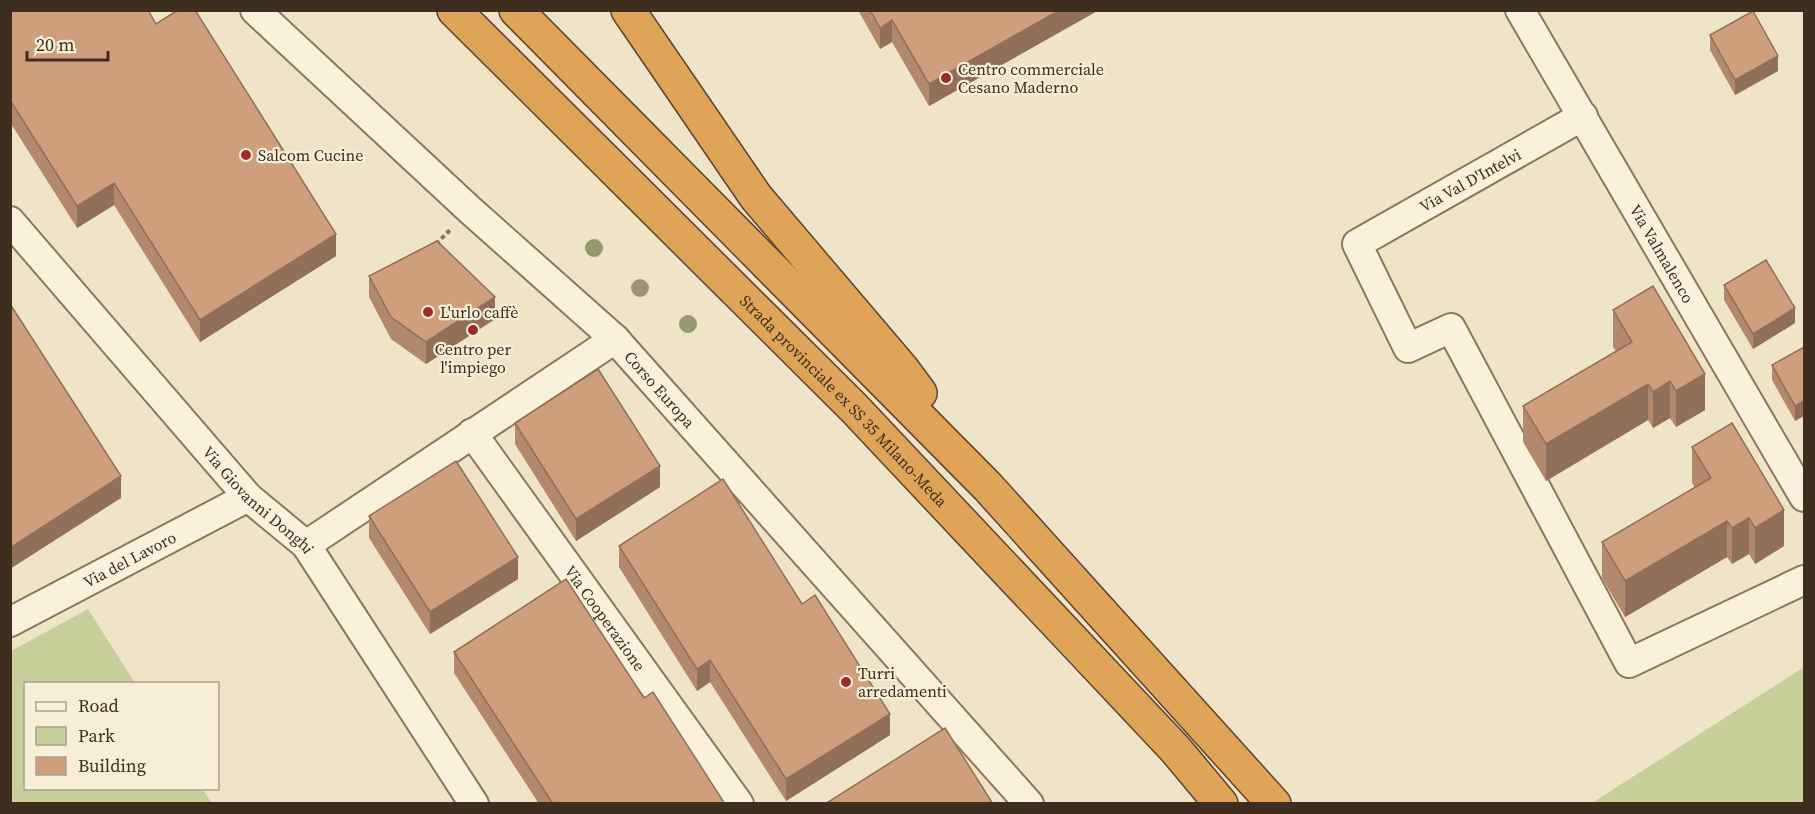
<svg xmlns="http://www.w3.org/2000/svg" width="1815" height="814" font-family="'Source Serif 4',serif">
	<rect width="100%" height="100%" fill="#f0e4c8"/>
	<g fill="#c9cf9b">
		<polygon points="88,609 135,683 26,684 26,788 202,789 212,803 11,803 11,651"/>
		<polygon points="1804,667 1804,803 1592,803"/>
	</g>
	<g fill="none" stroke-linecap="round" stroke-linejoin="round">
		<defs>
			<g id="minor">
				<path id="s1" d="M 255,10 L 470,210 L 615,339 L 1029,804"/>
				<path id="s2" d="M 1520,10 L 1804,497"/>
				<polyline points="1583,116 1357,244 1408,348 1451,328 1629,663 1804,580"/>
				<path id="s3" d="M 10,221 L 248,497 L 306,545 L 474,804"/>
				<path id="s4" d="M 472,433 L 739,804"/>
				<polyline points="306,545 615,339"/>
				<path id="s5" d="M 10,622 L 248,497"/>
			</g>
			<g id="highway">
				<path id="s6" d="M 454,10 L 854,408 L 1176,750 L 1221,804"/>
				<polyline points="516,10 988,487 1274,804"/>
				<polyline points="628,10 756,197 903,370 920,393"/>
			</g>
		</defs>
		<use href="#minor" stroke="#8d765c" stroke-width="32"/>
		<use href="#highway" stroke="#5b4430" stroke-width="36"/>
		<polyline stroke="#8d765c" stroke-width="4" stroke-dasharray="4.5 3" stroke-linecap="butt" points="436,244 452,228"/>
		<use href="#minor" stroke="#faf1dc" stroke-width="28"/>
		<use href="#highway" stroke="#e0a458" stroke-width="33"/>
	</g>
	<g fill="#96986f">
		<circle cx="594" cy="248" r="9"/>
		<circle cx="640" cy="288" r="9"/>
		<circle cx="688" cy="324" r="9"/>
	</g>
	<g fill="#b2896c">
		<polygon points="10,10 156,24 336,256 200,342 114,205 77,228 10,122"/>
		<polygon points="858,10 1099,10 929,106 892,42 880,49"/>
		<polygon points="1710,35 1778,71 1735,95 1710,50"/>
		<polygon points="369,276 495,319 426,364 391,339 369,297"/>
		<polygon points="1724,285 1795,323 1753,349 1724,300"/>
		<polygon points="1613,310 1705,410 1676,427 1670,418 1653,428 1648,420 1546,481 1523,442 1523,406 1616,351 1613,347"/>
		<polygon points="1804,347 1795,421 1772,380 1772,365"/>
		<polygon points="515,423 660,487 576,541 515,444"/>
		<polygon points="1692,447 1784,546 1755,564 1749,554 1732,564 1727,557 1625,617 1602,578 1602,542 1695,488 1692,483"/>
		<polygon points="369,516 518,579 430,634 369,538"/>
		<polygon points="619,546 802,604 890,735 786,801 710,682 697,691 619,567"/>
		<polygon points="454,652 644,698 725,804 539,804 454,673"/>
	</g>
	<g fill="#916f58">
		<polygon points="1060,10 1099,10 929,106 929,84"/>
		<polygon points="892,20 892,42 880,49 880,28"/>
		<polygon points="1778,56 1778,71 1735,95 1735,80"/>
		<polygon points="114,183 114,205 77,228 77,206"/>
		<polygon points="336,234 336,256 200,342 200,320"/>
		<polygon points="495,297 495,319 426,364 426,342"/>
		<polygon points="1795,308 1795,323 1753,349 1753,334"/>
		<polygon points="1705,374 1705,410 1676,427 1676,391"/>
		<polygon points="1670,381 1670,418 1653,428 1653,392"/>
		<polygon points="1648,384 1648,420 1546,481 1546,444"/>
		<polygon points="1804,401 1804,416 1795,421 1795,406"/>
		<polygon points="660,466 660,487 576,541 576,519"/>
		<polygon points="121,476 121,498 10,569 10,548"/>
		<polygon points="1784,510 1784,546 1755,564 1755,528"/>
		<polygon points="1749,518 1749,554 1732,564 1732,528"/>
		<polygon points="1727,521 1727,557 1625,617 1625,581"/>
		<polygon points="518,557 518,579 430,634 430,612"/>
		<polygon points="710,660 710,682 697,691 697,669"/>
		<polygon points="890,714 890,735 786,801 786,779"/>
	</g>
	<g fill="#cf9f7d" stroke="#916f58" stroke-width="1.5">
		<polygon points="10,10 148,10 156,24 178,10 195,10 336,234 200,320 114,183 77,206 10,100"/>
		<polygon points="870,10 1060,10 929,84 892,20 880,28"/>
		<polygon points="1753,11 1778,56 1735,80 1710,35"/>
		<polygon points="437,241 495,297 426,342 391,317 369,276"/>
		<polygon points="1766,260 1795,308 1753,334 1724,285"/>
		<polygon points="1653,286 1705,374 1676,391 1670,381 1653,392 1648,384 1546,444 1523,406 1632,342 1613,310"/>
		<polygon points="10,304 121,476 10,548"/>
		<polygon points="1804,347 1804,401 1795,406 1772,365"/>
		<polygon points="598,369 660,466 576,519 515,423"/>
		<polygon points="1732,423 1784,510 1755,528 1749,518 1732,528 1727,521 1625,581 1602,542 1711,478 1692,447"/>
		<polygon points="456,461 518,557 430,612 369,516"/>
		<polygon points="723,479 802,604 815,595 890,714 786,779 710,660 697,669 619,546"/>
		<polygon points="566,579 644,698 653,692 725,804 553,804 454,652"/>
		<polygon points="945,728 993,804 825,804"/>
	</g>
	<g fill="#9e2a2b" stroke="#f7eed8" stroke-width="2">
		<circle cx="946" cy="78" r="6"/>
		<circle cx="246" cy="155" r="6"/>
		<circle cx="428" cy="312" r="6"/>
		<circle cx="473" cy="330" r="6"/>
		<circle cx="846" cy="682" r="6"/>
	</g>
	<g text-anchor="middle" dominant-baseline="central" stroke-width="4.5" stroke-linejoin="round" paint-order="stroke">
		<g font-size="16" fill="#3d2e20" stroke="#f7eed8" text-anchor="start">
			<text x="958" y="69">Centro commerciale<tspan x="958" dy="18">Cesano Maderno</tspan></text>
			<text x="258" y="155">Salcom Cucine</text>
			<text x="440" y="312">L'urlo caffè</text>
			<text x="473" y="349" text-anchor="middle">Centro per<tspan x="473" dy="18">l'impiego</tspan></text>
			<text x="858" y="673">Turri<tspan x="858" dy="18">arredamenti</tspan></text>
		</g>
		<g font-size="16" fill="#3d2e20" stroke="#f7eed8">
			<text transform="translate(1470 180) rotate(-29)">Via Val D'Intelvi</text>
			<text stroke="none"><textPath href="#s2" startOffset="282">Via Valmalenco</textPath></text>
			<text stroke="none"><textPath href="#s1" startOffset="555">Corso Europa</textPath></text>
			<text stroke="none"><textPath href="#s6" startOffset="552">Strada provinciale ex SS 35 Milano-Meda</textPath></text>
			<text stroke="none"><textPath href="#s3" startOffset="374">Via Giovanni Donghi</textPath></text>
			<text stroke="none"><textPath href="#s5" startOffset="135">Via del Lavoro</textPath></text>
			<text stroke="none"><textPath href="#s4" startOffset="228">Via Cooperazione</textPath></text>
		</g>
	</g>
	<rect width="1815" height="814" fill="none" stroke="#3d2e20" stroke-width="24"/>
	<rect x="24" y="682" width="195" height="108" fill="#f7eed8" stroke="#ada18e" stroke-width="1.5"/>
	<rect x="36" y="702" width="30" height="9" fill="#faf1dc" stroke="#ada18e" stroke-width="1.5"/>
	<text x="78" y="712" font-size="18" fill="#3d2e20">Road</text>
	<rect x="36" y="727" width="30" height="18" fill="#c9cf9b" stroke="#ada18e" stroke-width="1.5"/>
	<text x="78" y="742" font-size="18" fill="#3d2e20">Park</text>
	<rect x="36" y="757" width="30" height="18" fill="#cf9f7d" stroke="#ada18e" stroke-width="1.5"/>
	<text x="78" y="772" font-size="18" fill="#3d2e20">Building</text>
	<path d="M27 51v9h81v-9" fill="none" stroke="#3d2e20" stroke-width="3"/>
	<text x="36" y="51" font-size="18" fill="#3d2e20" stroke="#f7eed8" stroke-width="4.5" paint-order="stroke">20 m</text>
</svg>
